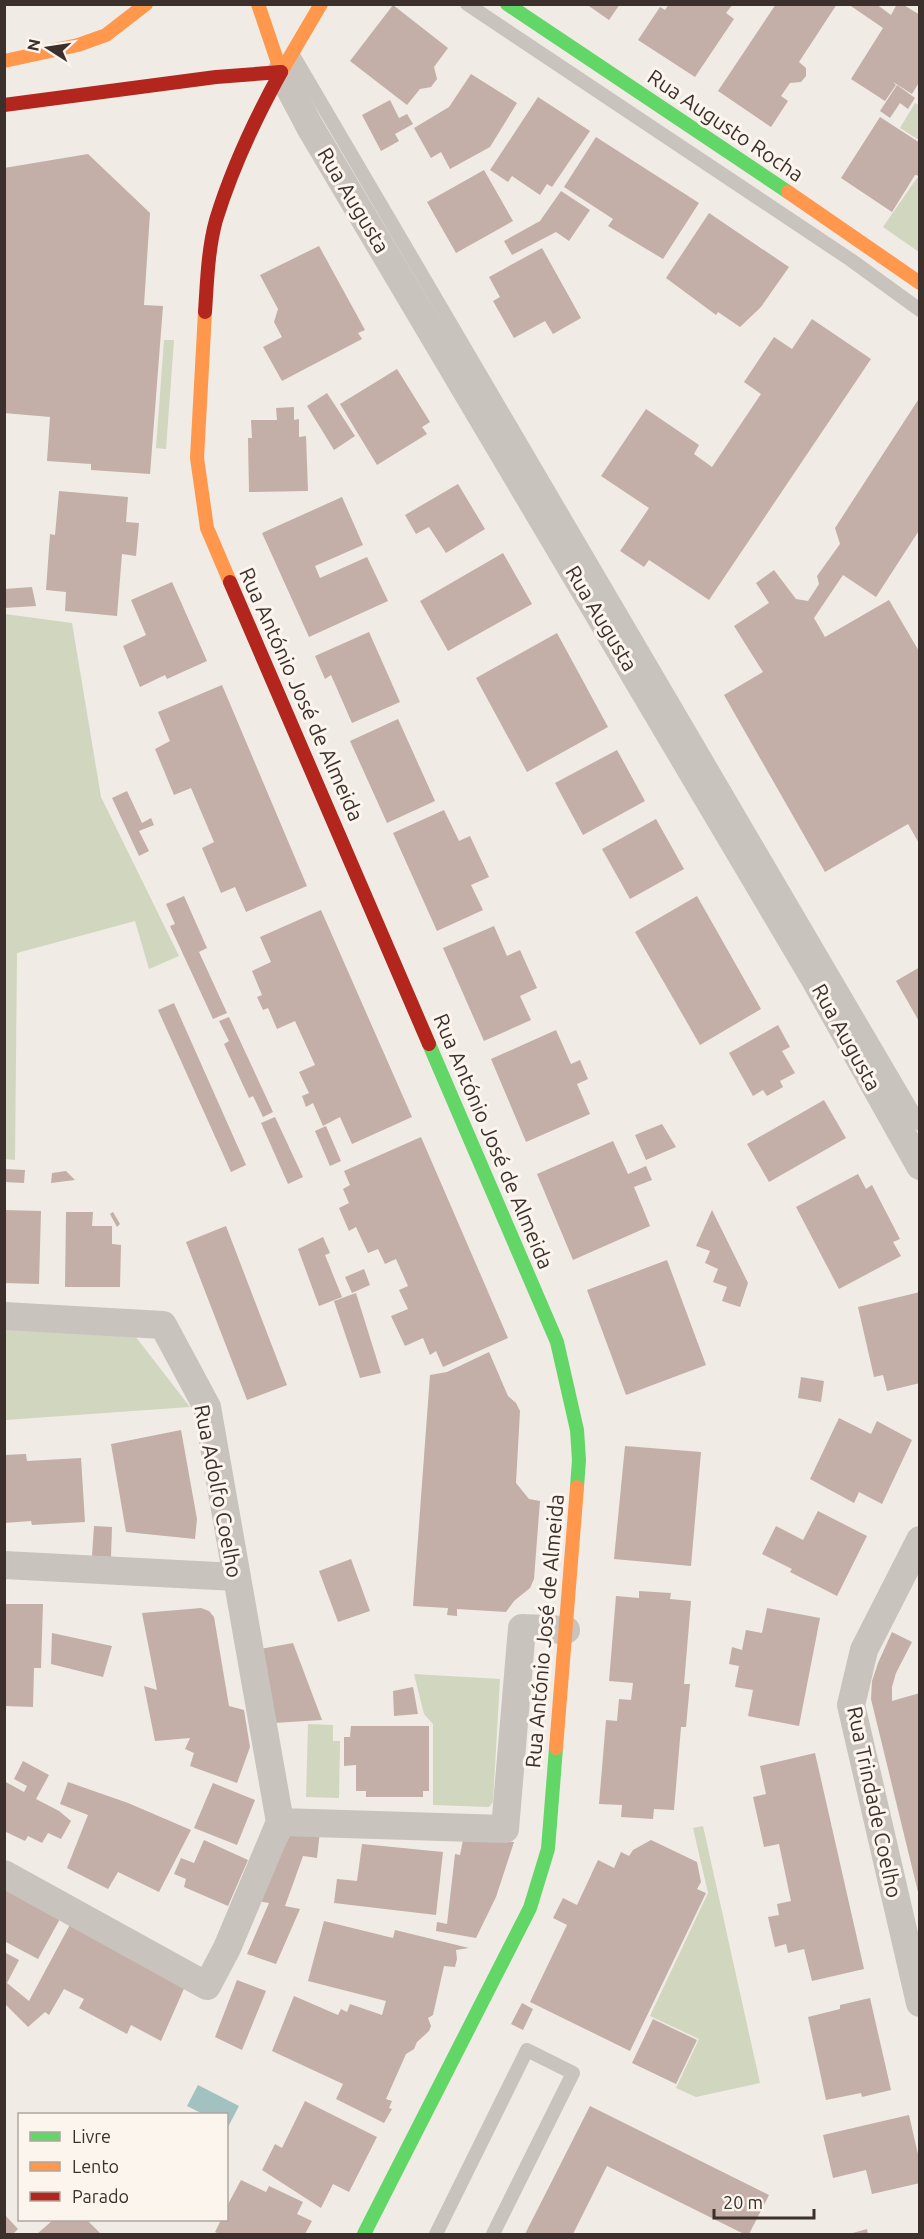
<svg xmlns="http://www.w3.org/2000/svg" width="924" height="2239" font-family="Ubuntu,sans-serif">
	<rect width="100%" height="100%" fill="#f0ebe5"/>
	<g fill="#d1d6bf">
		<polygon points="915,103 919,105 919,140 900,128"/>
		<polygon points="917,178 920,178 919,252 883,227"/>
		<polygon points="164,340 174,340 166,449 156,448"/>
		<polygon points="5,614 72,623 101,797 179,956 149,969 135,921 17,953 15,1160 4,1159"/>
		<polygon points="5,1324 135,1336 190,1407 5,1420"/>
		<polygon points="414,1674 500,1679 493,1802 489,1807 433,1805 433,1724 424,1714"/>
		<polygon points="308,1724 333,1725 333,1741 340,1741 339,1798 306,1797"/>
		<polygon points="703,1826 760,2083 696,2097 676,2088 699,2039 650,2016 708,1893 693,1828"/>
	</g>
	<polygon fill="#a1c2c1" points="198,2085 239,2106 228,2127 226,2114 203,2114 187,2106"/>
	<g fill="#c3afa7">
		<polygon points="586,4 620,4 609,20"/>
		<polygon points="669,4 733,4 726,13 734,19 695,77 638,40 660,7 665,10"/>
		<polygon points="776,4 837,4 799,62 806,68 806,76 801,82 790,83 781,96 788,101 771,127 718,91"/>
		<polygon points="848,4 876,4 891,15 897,4 902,4 920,15 920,81 912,94 893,82 896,85 885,101 851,79 883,28"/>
		<polygon points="393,5 448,48 434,67 437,79 431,87 420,89 407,105 350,61"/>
		<polygon points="471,74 517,103 490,147 450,169 441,152 431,158 414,128 449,107"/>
		<polygon points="897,85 915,98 908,109 900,103 890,118 880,111"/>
		<polygon points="538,97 590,131 552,187 547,184 540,195 512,176 508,182 490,170"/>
		<polygon points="390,100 399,118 407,114 413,124 395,134 399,141 381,151 362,115"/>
		<polygon points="880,117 920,143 920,176 915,175 892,212 841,178"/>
		<polygon points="596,137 699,203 663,259 608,226 613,219 564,187"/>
		<polygon points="88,154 150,213 144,305 163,306 150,474 91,470 91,464 47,461 50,417 4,413 4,168"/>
		<polygon points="484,170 513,221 456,253 427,202"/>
		<polygon points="561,191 590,210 569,241 556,232 512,255 504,241 540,221"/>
		<polygon points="709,213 789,267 761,307 740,327 718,312 716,315 666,278"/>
		<polygon points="319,246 365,330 358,333 362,339 282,381 263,347 282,337 274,322 278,309 260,275"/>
		<polygon points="542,248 581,318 553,334 545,321 514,338 493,301 500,297 489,277"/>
		<polygon points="812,319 871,359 709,600 649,560 644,567 620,551 649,508 601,476 646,409 699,445 694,454 712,467 761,394 744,382 774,337 792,349"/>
		<polygon points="397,369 430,422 422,427 427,434 377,465 340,404"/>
		<polygon points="327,393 355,436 334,450 307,406"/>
		<polygon points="920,397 920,529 876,597 843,575 814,618 825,637 889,600 920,653 920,845 908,824 825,872 724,695 763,672 734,626 769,603 756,583 774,570 796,599 808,601 819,584 817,576 840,544 835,528"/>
		<polygon points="294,407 294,420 299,419 299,437 306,436 308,491 249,492 248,438 252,438 251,420 277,420 276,408"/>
		<polygon points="458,484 485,529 446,553 429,527 416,534 405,515"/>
		<polygon points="59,491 128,497 126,522 139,523 136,556 122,554 117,616 65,611 66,592 46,590 50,534 55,535"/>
		<polygon points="342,497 363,545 315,566 320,578 367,557 388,601 309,637 262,533"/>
		<polygon points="503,553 532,604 448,651 420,601"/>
		<polygon points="172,582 207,661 167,679 165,675 140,687 123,646 146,635 131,600"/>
		<polygon points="32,587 36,606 4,608 4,589"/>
		<polygon points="369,632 400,702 352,723 331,675 325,679 315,656"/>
		<polygon points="557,633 608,727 527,772 476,678"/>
		<polygon points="222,685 307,886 246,912 235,887 221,893 202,848 214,842 191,788 174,795 155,749 170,741 158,712"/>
		<polygon points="398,719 435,801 387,823 350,741"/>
		<polygon points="617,750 645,801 583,835 555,783"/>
		<polygon points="127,791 142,823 151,818 154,825 139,831 149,851 139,856 112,798"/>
		<polygon points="444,810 459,841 470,836 489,877 471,885 483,910 437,931 393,833"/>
		<polygon points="656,819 684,869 630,899 602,849"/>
		<polygon points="184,896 207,948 199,952 227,1013 213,1019 170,926 175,924 166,904"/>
		<polygon points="697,896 761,1009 700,1045 635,932"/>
		<polygon points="321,910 412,1117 352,1144 340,1117 323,1126 313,1103 306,1107 302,1096 309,1093 299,1072 315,1065 295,1021 277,1029 268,1008 263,1010 257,997 262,995 252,971 271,962 260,937"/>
		<polygon points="494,926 507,956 520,950 537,988 520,996 531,1020 484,1041 443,948"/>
		<polygon points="920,967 920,1023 896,981"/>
		<polygon points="174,1003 246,1165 231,1172 158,1010"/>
		<polygon points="229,1017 273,1112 263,1117 253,1096 249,1098 224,1044 229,1041 219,1021"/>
		<polygon points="778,1025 790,1047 782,1051 795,1073 780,1081 783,1087 767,1096 763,1090 753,1096 729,1053"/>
		<polygon points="556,1030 571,1064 580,1060 588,1079 577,1084 590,1114 526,1142 491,1059"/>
		<polygon points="824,1100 846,1138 769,1182 747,1144"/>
		<polygon points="275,1117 303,1177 288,1184 261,1123"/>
		<polygon points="662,1124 676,1147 646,1160 635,1135"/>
		<polygon points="326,1126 341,1161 330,1166 315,1131"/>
		<polygon points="421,1137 508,1338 443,1367 436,1351 430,1355 423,1338 405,1346 391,1316 408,1309 399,1290 408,1286 396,1259 385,1264 378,1249 368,1253 356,1227 349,1231 339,1208 349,1203 343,1189 350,1185 344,1171"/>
		<polygon points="613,1141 628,1174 646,1166 652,1180 634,1187 650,1226 573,1260 537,1174"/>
		<polygon points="4,1169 25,1170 24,1183 4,1182"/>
		<polygon points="66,1171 75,1180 51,1183 52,1173"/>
		<polygon points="858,1174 866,1189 872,1185 900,1239 893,1242 901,1256 839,1289 796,1207"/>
		<polygon points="4,1210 41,1211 39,1284 4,1283"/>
		<polygon points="712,1210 748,1283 740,1307 722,1301 727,1287 713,1282 718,1269 705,1263 710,1251 696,1246"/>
		<polygon points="66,1212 93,1212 92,1226 112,1226 112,1244 121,1245 120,1287 65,1287"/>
		<polygon points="113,1212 120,1224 117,1227 110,1214"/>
		<polygon points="226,1226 287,1385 247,1400 186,1242"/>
		<polygon points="323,1237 330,1253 325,1255 342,1297 319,1306 298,1249"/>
		<polygon points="667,1260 706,1365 626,1395 587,1290"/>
		<polygon points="364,1269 370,1285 352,1293 345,1277"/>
		<polygon points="920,1292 920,1383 887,1391 883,1375 874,1377 858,1307"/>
		<polygon points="356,1293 381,1373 360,1378 334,1301"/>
		<polygon points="489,1352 508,1396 516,1403 520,1411 516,1483 529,1499 540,1501 534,1579 530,1588 514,1601 506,1612 457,1609 457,1616 447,1615 448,1608 413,1606 430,1375 447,1372"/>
		<polygon points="801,1377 824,1381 821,1402 798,1398"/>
		<polygon points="839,1418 871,1434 877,1421 912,1440 882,1504 859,1492 854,1503 810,1479"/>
		<polygon points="181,1430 197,1519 195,1539 126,1532 111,1444"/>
		<polygon points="625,1446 701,1452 691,1566 614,1559"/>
		<polygon points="26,1454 27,1461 81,1458 85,1522 32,1525 31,1521 4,1523 4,1455"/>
		<polygon points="818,1511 867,1536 837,1596 790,1572 792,1569 762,1554 776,1526 803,1540"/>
		<polygon points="94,1526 112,1527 111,1557 92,1556"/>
		<polygon points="351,1559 370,1611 338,1622 319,1571"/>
		<polygon points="639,1591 671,1593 670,1599 691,1601 684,1684 690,1684 686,1727 681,1727 674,1810 654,1809 653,1819 621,1817 622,1805 599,1804 606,1720 617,1721 619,1699 631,1700 633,1683 609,1681 616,1596 639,1598"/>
		<polygon points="4,1604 43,1604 41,1668 34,1668 33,1707 4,1706"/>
		<polygon points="201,1608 209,1611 214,1617 229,1706 244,1710 250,1747 237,1783 190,1766 194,1753 185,1749 190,1738 155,1741 144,1686 157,1690 142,1613"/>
		<polygon points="767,1608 820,1618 799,1726 748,1716 753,1690 735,1687 739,1666 729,1664 732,1647 742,1650 746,1630 762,1633"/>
		<polygon points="892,1632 912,1642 896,1673 892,1687 892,1701 920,1693 919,1896 871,1699 872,1681 878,1663"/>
		<polygon points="52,1633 112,1646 103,1677 51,1664"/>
		<polygon points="293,1643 322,1720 274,1723 260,1649"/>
		<polygon points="413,1687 418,1714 394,1716 393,1691"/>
		<polygon points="351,1726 429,1726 429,1791 423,1791 423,1797 366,1797 366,1791 356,1791 356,1765 344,1766 344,1737 350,1737"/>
		<polygon points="815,1753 864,1969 812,1981 804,1949 788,1953 786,1944 775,1947 768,1917 779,1915 777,1904 791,1901 779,1844 764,1847 753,1797 766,1794 760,1766"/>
		<polygon points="23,1761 49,1775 36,1799 59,1811 71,1821 61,1839 48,1833 42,1843 28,1836 25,1841 4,1831 4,1781 24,1792 27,1786 14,1779"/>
		<polygon points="68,1782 128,1803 191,1830 159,1892 118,1872 108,1889 67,1868 88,1815 60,1804"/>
		<polygon points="213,1783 255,1800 237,1845 194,1828"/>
		<polygon points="292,1831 320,1831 317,1858 303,1856 285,1906 300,1909 276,1964 247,1954 269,1903 257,1901"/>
		<polygon points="204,1840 248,1860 228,1906 184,1887 186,1879 174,1874 181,1858 194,1863"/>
		<polygon points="463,1840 514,1842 496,1897 476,1938 436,1931 437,1922 447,1924 455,1854 460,1855"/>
		<polygon points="651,1840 697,1862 701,1882 697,1889 706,1893 630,2051 530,2002 567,1925 553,1918 563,1898 577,1905 598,1860 614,1868 621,1852 629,1856 633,1850"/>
		<polygon points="362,1844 443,1852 436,1915 334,1903 337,1879 357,1881"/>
		<polygon points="4,1886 61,1917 38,1959 4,1941"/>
		<polygon points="72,1921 186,1984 161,2041 131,2025 127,2034 79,2008 84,1999 64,1989 49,2015 45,2012 28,2027 4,2003 4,1952 19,1960 7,1983 29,2001"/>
		<polygon points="324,1921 393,1938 395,1930 469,1948 456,1950 457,1959 455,1967 444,1966 433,2015 428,2018 431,2026 429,2031 417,2042 414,2049 406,2054 386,2099 392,2101 389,2108 392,2109 384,2123 336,2099 343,2084 272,2051 294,1996 338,2015 341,2009 347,2012 350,2004 382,2015 386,2001 308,1981"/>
		<polygon points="237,1980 266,1991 242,2050 215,2037"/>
		<polygon points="870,1998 891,2090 862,2097 861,2093 826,2100 808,2017 840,2009 840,2005"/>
		<polygon points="522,2003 533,2009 523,2030 511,2024"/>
		<polygon points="653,2019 697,2040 676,2084 632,2063"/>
		<polygon points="305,2101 377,2137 349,2192 333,2184 321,2208 262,2170 275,2144 282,2148"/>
		<polygon points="590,2106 769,2195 749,2234 744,2234 607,2166 573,2234 525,2234"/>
		<polygon points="909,2115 920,2163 920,2183 872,2194 866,2170 833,2178 823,2135"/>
		<polygon points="241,2180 266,2192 269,2186 303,2202 297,2214 312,2221 305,2234 219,2234 215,2232 221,2220 226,2220 226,2208"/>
		<polygon points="4,2214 18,2229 13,2234 4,2234"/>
		<polygon points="53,2220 87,2220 101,2234 37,2234"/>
		<polygon points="867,2229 868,2234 849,2234"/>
	</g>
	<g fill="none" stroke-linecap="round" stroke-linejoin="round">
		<g stroke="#c9c3be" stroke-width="14">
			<polyline points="467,4 851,260 920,310"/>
			<polyline points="293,55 920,1124"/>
			<polyline points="436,2234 527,2050 573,2073 493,2234"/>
		</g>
		<g stroke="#c9c3be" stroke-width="28">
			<polyline points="281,72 310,127 813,976 920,1166"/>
			<polyline points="4,1316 163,1325 207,1407 280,1822 505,1829 522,1628 566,1630"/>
			<polyline points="920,1540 864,1650 851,1705 920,2003"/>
			<polyline points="4,1565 236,1577"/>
			<polyline points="4,1874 207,1986 227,1948 280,1822"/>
		</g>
		<g stroke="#63d668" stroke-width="14">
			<polyline points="507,4 788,192"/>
			<polyline points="429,1044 557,1342 577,1430 579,1460 577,1487"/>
			<polyline points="364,2234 530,1908 548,1849 556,1748"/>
		</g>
		<g stroke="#ff974d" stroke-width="14">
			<polyline points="258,4 281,72 321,4"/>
			<polyline points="4,61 78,45 106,35 146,4"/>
			<polyline points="788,192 920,283"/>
			<polyline points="205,312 197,458 207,528 230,582"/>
			<polyline points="556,1748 577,1487"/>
		</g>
		<g stroke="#b3261e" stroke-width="14">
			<polyline points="4,105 216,77 281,72"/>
			<path d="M 205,312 C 207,282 208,249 216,220 C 232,168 255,119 281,72"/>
			<polyline points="230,582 429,1044"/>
		</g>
	</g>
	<g text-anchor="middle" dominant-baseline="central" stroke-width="6" stroke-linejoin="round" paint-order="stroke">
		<g font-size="21" fill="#3b302b" stroke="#fbf5ee">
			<text transform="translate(726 125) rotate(34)">Rua Augusto Rocha</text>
			<text transform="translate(354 200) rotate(59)">Rua Augusta</text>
			<text transform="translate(602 618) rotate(59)">Rua Augusta</text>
			<text transform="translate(302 694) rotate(66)">Rua António José de Almeida</text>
			<text transform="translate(847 1037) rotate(61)">Rua Augusta</text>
			<text transform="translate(494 1141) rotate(67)">Rua António José de Almeida</text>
			<text transform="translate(219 1491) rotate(79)">Rua Adolfo Coelho</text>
			<text transform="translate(544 1631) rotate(-85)">Rua António José de Almeida</text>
			<text transform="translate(875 1802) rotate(78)">Rua Trindade Coelho</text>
		</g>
	</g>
	<rect width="924" height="2239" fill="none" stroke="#3b302b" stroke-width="12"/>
	<rect x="18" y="2113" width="210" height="108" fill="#fbf5ee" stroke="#aea6a0" stroke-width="1.5"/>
	<rect x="30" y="2132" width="30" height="9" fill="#63d668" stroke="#aea6a0" stroke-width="1.5"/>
	<text x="72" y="2143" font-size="18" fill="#3b302b">Livre</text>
	<rect x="30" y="2162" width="30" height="9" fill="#ff974d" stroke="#aea6a0" stroke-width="1.5"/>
	<text x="72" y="2173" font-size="18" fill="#3b302b">Lento</text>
	<rect x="30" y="2192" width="30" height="9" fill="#b3261e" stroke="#aea6a0" stroke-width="1.5"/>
	<text x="72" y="2203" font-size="18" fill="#3b302b">Parado</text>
	<g transform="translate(48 48) rotate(282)" stroke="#fbf5ee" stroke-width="4.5" paint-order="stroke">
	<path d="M0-4.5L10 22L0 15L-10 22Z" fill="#3b302b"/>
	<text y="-9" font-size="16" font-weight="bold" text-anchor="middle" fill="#3b302b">N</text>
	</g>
	<path d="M714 2209v9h100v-9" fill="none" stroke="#3b302b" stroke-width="3"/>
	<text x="723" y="2209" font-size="18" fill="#3b302b" stroke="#fbf5ee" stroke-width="4.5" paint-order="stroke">20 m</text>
</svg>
